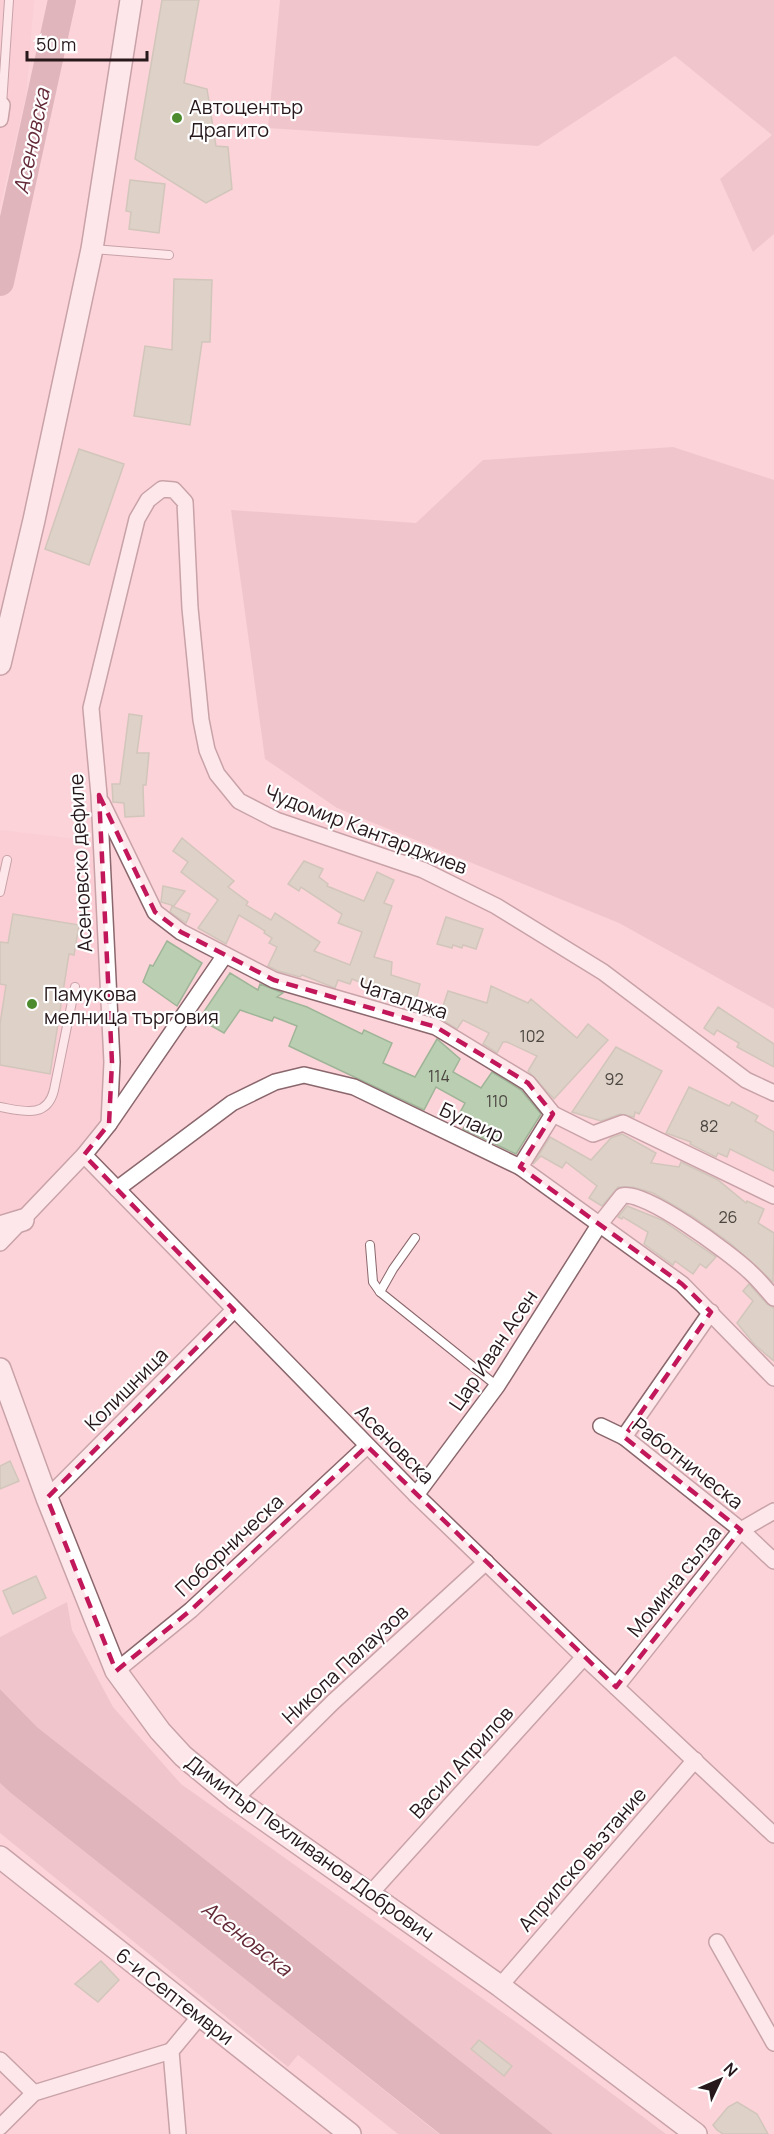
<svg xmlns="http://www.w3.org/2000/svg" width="774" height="2134" font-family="Manrope,sans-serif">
	<rect width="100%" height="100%" fill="#fbd3d9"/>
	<g fill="#f8c7cf">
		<polygon points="0,0 34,0 26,95 0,206"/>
		<polygon points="0,830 101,842 109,1124 23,1220 0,1227"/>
	</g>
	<g fill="#e3b6bd">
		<polygon points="280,0 774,0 774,234 753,252 720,179 772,135 675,56 538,146 268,128"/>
		<polygon points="673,447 774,480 774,1009 619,923 337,808 265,759 231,510 416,523 483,460"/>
		<polygon points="67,1602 72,1630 113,1707 181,1784 520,2025 666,2134 553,2134 37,1727 0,1689 0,1637"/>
		<polygon points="0,1783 439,2134 398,2134 298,2055 288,2067 0,1833"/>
	</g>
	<polygon fill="#be9198" points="0,1689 37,1727 553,2134 440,2134 11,1793 0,1783"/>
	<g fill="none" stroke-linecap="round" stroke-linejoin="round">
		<polyline stroke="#be9198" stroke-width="28" points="0,282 62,0"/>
	</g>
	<g fill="#bacfb2" stroke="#a0b598" stroke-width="1.5">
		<polygon points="162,0 199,0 184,83 207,89 216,146 228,147 232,189 206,203 135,159"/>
		<polygon points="130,180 165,184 159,233 129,229 131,212 126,211"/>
		<polygon points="174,279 212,280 210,342 202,342 190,425 134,416 145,346 172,350"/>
		<polygon points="79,449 124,464 89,565 45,549"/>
		<polygon points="129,714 142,716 137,753 149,753 146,785 143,785 144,816 125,817 124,803 113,802 112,784 120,784"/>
		<polygon points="182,838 234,881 228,887 248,902 246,905 271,920 275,913 320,942 314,951 350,965 362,932 338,923 342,914 301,887 299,891 288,884 304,861 323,869 319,877 328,884 327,886 364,901 377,872 394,880 384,903 392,906 374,957 392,962 391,975 420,984 415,1004 352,979 350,984 338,980 335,988 302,975 300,977 278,971 268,966 277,947 269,943 272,938 264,933 265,931 239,915 226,944 198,928 218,900 181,872 188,862 173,851"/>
		<polygon points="163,886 185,891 174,906 161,902"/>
		<polygon points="172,906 190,914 186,923 170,912"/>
		<polygon points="13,914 79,925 74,955 69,954 50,1074 0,1065 0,1024 6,985 0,984 0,942 8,943"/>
		<polygon points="446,917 483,929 476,949 463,945 462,948 453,945 452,948 437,944"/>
		<polygon points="167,941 202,963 177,1006 143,982 150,965 153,966"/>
		<polygon points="230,973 258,990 260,984 283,993 277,997 307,1007 362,1034 364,1030 392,1043 383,1063 415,1077 437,1039 460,1059 453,1072 481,1088 492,1072 521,1090 541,1114 516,1154 463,1129 467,1122 457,1118 465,1103 436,1087 424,1110 289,1046 297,1026 274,1017 272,1021 240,1010 224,1033 199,1019"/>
		<polygon points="491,986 528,1003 531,999 577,1038 588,1024 608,1040 554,1099 528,1071 537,1056 507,1042 503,1042 497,1053 483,1044 489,1033 463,1020 457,1029 439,1018 448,991 487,1003"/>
		<polygon points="718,1007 774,1044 774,1067 737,1047 739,1043 717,1030 714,1035 704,1028"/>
		<polygon points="616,1047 662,1071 639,1114 635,1112 634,1117 620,1114 601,1121 572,1112"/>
		<polygon points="689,1087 729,1106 732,1102 758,1116 755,1121 774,1132 774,1171 730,1149 727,1157 718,1153 716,1157 690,1144 691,1142 666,1133"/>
		<polygon points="622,1134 656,1153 651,1163 679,1167 681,1162 718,1180 746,1203 747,1201 764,1209 758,1223 774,1233 773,1282 730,1243 692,1216 653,1193 633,1187 618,1187 602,1206 589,1198 597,1186 566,1162 562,1168 541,1156 533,1164 550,1137 591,1160 611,1138"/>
		<polygon points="627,1206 662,1220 716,1257 706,1268 700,1264 693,1274 675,1261 673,1265 644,1244 648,1232 623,1217 622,1219 618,1217"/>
		<polygon points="749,1284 767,1304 774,1308 774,1361 755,1345 737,1323 753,1301 743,1291"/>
		<polygon points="10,1461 19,1481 0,1489 0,1466"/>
		<polygon points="36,1576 46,1598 13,1614 3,1591"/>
		<polygon points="101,1961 119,1980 98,2002 75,1984"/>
		<polygon points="479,2040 512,2066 504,2076 471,2049"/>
		<polygon points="737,2102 757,2114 768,2134 723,2134 717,2130 713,2125 728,2107"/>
	</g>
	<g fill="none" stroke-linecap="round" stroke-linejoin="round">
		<defs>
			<g id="service">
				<polyline points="2,105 9,0"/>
				<polyline points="93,249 169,255"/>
				<polyline points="0,892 7,860"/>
				<path d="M 0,1107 C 23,1111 47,1119 54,1090 L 75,987"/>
				<polyline points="370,1245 373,1282 380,1292 497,1386"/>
				<polyline points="380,1292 393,1269 415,1238"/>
			</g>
			<g id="minor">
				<polyline points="0,119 2,105"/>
				<polyline points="102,803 155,912 181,932 274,980 436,1027 528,1083 553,1114 593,1134 623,1123 774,1196"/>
				<polyline points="109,1124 112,1062 99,795 91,708 137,519 148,500 162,489 174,490 185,502 190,608 201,720 207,750 217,774 239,801 276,820 423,870 496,906 603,972 746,1080 774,1093"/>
				<polyline points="84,1155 416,1495 584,1657 774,1835"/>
				<polyline points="520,1167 553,1114"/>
				<polyline points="117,1189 232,1103 275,1082 304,1075 354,1087 520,1167 682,1284 774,1378"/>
				<polyline points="0,1243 84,1155 109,1124 225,955"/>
				<polyline points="601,1426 624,1437 741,1530 774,1561"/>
				<polyline points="624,1437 711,1312"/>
				<path d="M 416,1495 L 497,1386 L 599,1225 L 622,1196 C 643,1188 731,1254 749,1271 C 758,1279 766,1289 774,1298"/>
				<polyline points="47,1498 234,1310"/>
				<polyline points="116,1671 191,1610 367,1446"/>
				<polyline points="616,1687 741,1530 774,1511"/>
				<polyline points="235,1799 333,1702 486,1562"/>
				<polyline points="370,1894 584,1657"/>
				<polyline points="717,1942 774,2043"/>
				<polyline points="500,1986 695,1760"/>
				<polyline points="0,2060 34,2093"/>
				<polyline points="0,2127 34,2093 171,2051"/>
				<polyline points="178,2134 171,2051 200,2016"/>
			</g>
			<g id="secondary">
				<polyline points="0,664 34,520 92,249 131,0"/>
				<polyline points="0,1227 23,1220"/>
				<polyline points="0,1369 47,1498 116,1671 160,1731 183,1756 235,1799 500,1986 696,2134"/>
				<polyline points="0,1857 350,2134"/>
			</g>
		</defs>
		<use href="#service" stroke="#8a676c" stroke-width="10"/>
		<use href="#minor" stroke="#8a676c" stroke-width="18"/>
		<use href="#secondary" stroke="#8a676c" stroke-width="24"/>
		<use href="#service" stroke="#fff" stroke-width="8"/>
		<use href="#minor" stroke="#fff" stroke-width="15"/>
		<use href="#secondary" stroke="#fff" stroke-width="21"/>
	</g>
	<path d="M0 0H774V2134H0ZM 99,795 L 155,912 L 181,932 L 274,980 L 436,1027 L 528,1083 L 553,1114 L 520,1167 L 682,1284 L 711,1312 L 624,1437 L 741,1530 L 616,1687 L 367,1446 L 191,1610 L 116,1671 L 47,1498 L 234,1310 L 84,1155 L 109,1124 L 112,1062 Z" fill="#fbd3d9" fill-opacity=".55" fill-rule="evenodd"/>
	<path fill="none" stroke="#c2185b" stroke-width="4.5" stroke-dasharray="12 8" stroke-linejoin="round" d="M 99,795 L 155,912 L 181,932 L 274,980 L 436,1027 L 528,1083 L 553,1114 L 520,1167 L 682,1284 L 711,1312 L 624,1437 L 741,1530 L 616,1687 L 367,1446 L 191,1610 L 116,1671 L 47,1498 L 234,1310 L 84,1155 L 109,1124 L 112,1062 Z"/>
	<g fill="#4c8c2f" stroke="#fff" stroke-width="2">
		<circle cx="177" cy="118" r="6"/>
		<circle cx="32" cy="1004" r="6"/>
	</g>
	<g text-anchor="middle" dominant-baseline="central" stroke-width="4.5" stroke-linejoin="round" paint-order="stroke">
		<g font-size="16" fill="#4b4641">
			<text x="532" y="1036">102</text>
			<text x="439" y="1076">114</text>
			<text x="614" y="1079">92</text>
			<text x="497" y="1101">110</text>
			<text x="709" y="1126">82</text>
			<text x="728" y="1217">26</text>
		</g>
		<g font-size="20" fill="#26181b" stroke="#fff" text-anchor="start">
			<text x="189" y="106">Автоцентър<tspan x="189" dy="23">Драгито</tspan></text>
			<text x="44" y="993">Памукова<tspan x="44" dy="23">мелница търговия</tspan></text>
		</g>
		<g font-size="20" fill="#26181b" stroke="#fff">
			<text transform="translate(366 829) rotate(21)">Чудомир Кантарджиев</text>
			<text transform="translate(80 863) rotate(-93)">Асеновско дефиле</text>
			<text transform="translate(403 998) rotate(18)">Чаталджа</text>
			<text transform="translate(472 1122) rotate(25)">Булаир</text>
			<text transform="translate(493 1350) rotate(-56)">Цар Иван Асен</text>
			<text transform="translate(126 1389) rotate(-45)">Колишница</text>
			<text transform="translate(395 1444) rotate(45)">Асеновска</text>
			<text transform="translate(688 1463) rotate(38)">Работническа</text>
			<text transform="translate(229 1545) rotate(-43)">Поборническа</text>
			<text transform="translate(674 1581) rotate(-51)">Момина сълза</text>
			<text transform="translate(345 1664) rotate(-43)">Никола Палаузов</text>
			<text transform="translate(461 1762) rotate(-48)">Васил Априлов</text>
			<text transform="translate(310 1848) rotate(36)">Димитър Пехливанов Добрович</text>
			<text transform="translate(582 1859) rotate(-49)">Априлско възтание</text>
			<text transform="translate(175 1996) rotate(38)">6-и Септември</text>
		</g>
		<g font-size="21" font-style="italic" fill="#642a37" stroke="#fff">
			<text transform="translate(31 141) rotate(-78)">Асеновска</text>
			<text transform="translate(247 1938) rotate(38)">Асеновска</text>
		</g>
	</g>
	<g transform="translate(720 2080) rotate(46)" stroke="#ffffff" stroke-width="4.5" paint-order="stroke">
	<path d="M0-4.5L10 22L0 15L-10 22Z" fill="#26181b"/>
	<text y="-9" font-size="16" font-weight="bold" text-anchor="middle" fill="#26181b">N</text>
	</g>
	<path d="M27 51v9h120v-9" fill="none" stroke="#26181b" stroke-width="3"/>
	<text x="36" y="51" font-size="18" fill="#26181b" stroke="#ffffff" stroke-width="4.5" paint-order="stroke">50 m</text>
</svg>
